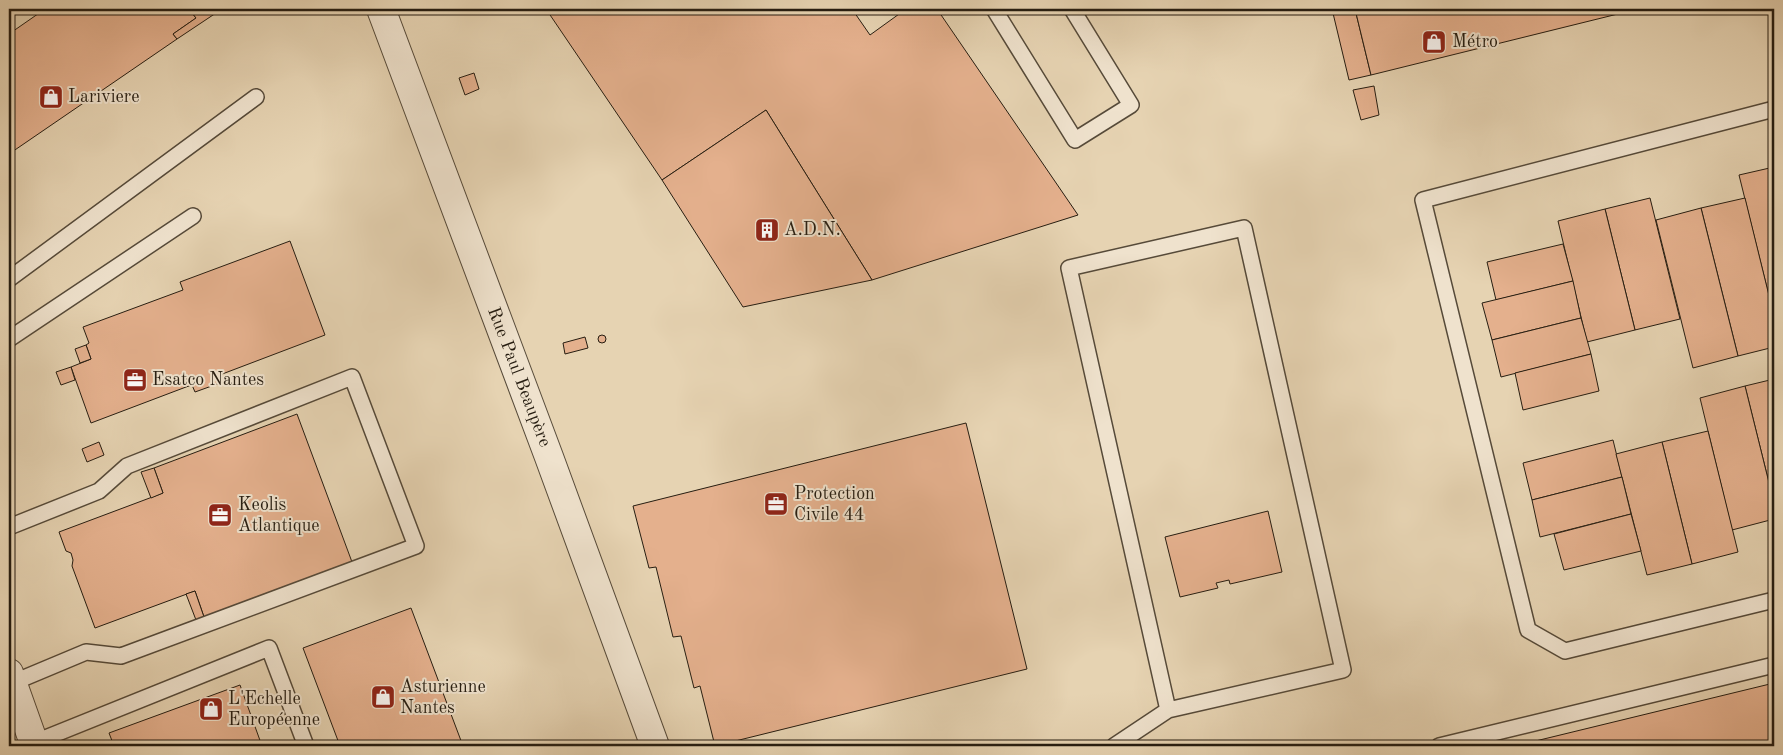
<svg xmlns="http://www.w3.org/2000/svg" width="1783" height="755" font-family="'Old Standard TT',serif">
	<rect width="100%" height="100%" fill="#e6d3b2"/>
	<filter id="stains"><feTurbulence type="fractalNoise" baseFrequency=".004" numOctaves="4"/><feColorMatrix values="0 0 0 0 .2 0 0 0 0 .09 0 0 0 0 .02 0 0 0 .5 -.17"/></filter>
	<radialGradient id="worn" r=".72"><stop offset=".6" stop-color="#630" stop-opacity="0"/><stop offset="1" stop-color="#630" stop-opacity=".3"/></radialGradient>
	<g fill="#e4b08d" stroke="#261d11">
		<polygon points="45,9 189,9 196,18 173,34 177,39 9,154 9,34"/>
		<polygon points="189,9 222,9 177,39 173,34 196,18"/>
		<polygon points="546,9 852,9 870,35 906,9 937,9 1078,215 872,280 766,110 662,180"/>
		<polygon points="1332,9 1355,9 1371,75 1349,80"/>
		<polygon points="1355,9 1638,9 1371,75"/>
		<polygon points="474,73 479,89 465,95 459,78"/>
		<polygon points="1374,86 1379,115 1361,120 1353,90"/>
		<polygon points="766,110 872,280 743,307 662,180"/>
		<polygon points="1774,167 1774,295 1769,296 1739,175"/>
		<polygon points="1650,198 1680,319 1635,330 1605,209"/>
		<polygon points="1745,198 1774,316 1774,347 1738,356 1701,208"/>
		<polygon points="1701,208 1738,356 1693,368 1656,220"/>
		<polygon points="1605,209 1635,330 1587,342 1558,221"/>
		<polygon points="290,241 325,335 217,376 220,383 195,392 189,378 184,380 186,387 91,423 71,367 91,359 86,345 89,343 83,327 183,290 180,282"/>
		<polygon points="1563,244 1573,281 1496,300 1487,262"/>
		<polygon points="1573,281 1581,318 1492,340 1482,303"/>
		<polygon points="1581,318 1591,354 1501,377 1492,340"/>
		<circle cx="602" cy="339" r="4"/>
		<polygon points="585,337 588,348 565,354 563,343"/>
		<polygon points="86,345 91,359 80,363 75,349"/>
		<polygon points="1591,354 1599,391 1523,410 1515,373"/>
		<polygon points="71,367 75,380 61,385 56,372"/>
		<polygon points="189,378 192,385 186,387 184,380"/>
		<polygon points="1774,379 1774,503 1745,386"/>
		<polygon points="1745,386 1774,503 1774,519 1732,530 1700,398"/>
		<polygon points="297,414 352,562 204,617 195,591 95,628 72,566 73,560 71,553 66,551 59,532 163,493 154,468"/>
		<polygon points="966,423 1027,669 715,746 700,686 694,688 681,636 673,637 656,567 649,568 633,506"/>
		<polygon points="1708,431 1738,552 1692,564 1662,442"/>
		<polygon points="1613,440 1622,477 1532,500 1523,463"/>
		<polygon points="99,442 104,455 87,462 82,449"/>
		<polygon points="1662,442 1692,564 1647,575 1616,454"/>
		<polygon points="154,468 163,493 151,498 141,472"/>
		<polygon points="1622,477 1631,514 1540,537 1532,500"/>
		<polygon points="1268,511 1282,572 1230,584 1229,580 1216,583 1218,588 1180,597 1165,537"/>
		<polygon points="1631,514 1641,551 1564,570 1554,534"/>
		<polygon points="195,591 204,617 196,620 186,594"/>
		<polygon points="411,608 463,746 340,746 303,648"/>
		<polygon points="1774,683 1774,746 1515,746"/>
		<polygon points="240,685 262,746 114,746 109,733"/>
	</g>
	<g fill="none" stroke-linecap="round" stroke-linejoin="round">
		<defs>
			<g id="service">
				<polyline points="994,9 1075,140 1131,105 1072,9"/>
				<polyline points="1774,109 1423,200 1528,630 1565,651 1774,600"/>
				<polyline points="9,279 256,97"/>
				<polyline points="9,339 193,216"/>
				<polyline points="9,527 99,491 127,466 352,377 416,546 121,656 86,652 12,683"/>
				<polyline points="33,743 269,648 306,746"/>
				<polyline points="1114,746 1168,710 1343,670 1244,228 1069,268 1168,710"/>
				<polyline points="1439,746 1774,665"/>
			</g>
			<g id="minor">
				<polyline points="381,9 549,457 655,746"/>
				<polyline points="9,673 35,746"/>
			</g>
		</defs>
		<use href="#service" stroke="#564a39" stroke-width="18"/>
		<use href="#minor" stroke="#564a39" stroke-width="30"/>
		<use href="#service" stroke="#efe2cd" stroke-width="15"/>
		<use href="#minor" stroke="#efe2cd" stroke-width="28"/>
	</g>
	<defs>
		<symbol id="shop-square" viewBox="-11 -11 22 22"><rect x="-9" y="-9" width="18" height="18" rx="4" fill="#8f2418" stroke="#efe2cd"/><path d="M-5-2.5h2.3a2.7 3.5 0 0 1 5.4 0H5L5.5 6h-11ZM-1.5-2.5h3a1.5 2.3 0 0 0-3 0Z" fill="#fff"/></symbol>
		<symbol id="building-square" viewBox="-11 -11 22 22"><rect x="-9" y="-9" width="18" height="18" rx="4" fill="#8f2418" stroke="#efe2cd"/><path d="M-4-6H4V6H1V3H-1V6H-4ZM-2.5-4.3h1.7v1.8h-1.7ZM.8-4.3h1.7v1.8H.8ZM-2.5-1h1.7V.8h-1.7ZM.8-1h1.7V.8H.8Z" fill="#fff"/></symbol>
		<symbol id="office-square" viewBox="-11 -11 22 22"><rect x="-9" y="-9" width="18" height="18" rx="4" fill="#8f2418" stroke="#efe2cd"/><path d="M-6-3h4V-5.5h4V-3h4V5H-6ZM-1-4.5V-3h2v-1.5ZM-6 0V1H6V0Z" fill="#fff"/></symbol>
	</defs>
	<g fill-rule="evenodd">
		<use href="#shop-square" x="1420" y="28" width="28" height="28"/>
		<use href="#shop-square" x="37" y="83" width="28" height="28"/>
		<use href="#building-square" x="753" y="216" width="28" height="28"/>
		<use href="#office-square" x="121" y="366" width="28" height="28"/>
		<use href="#office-square" x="762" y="490" width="28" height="28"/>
		<use href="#office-square" x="206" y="501" width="28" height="28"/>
		<use href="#shop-square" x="369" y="683" width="28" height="28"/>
		<use href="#shop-square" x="197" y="695" width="28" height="28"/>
	</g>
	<g text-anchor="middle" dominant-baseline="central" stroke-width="4" stroke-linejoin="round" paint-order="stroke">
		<g font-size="18" fill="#261d11" stroke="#efe2cd" text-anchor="start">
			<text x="1452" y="42">Métro</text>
			<text x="68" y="97">Lariviere</text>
			<text x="784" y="230">A.D.N.</text>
			<text x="152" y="380">Esatco Nantes</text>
			<text x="794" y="494">Protection<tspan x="794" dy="21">Civile 44</tspan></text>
			<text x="238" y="505">Keolis<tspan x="238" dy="21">Atlantique</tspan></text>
			<text x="400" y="687">Asturienne<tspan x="400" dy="21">Nantes</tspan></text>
			<text x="228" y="699">L'Echelle<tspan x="228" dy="21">Européenne</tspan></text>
		</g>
		<g font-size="18" fill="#261d11" stroke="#efe2cd">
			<text transform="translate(519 377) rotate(69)">Rue Paul Beaupère</text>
		</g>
	</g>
	<rect width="1783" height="755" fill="none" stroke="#e6d3b2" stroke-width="30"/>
	<rect x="10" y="10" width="1763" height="735" fill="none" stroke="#261d11" stroke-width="2.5"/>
	<rect x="15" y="15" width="1753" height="725" fill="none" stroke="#261d11"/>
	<rect width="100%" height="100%" filter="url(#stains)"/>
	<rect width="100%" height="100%" fill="url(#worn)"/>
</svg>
